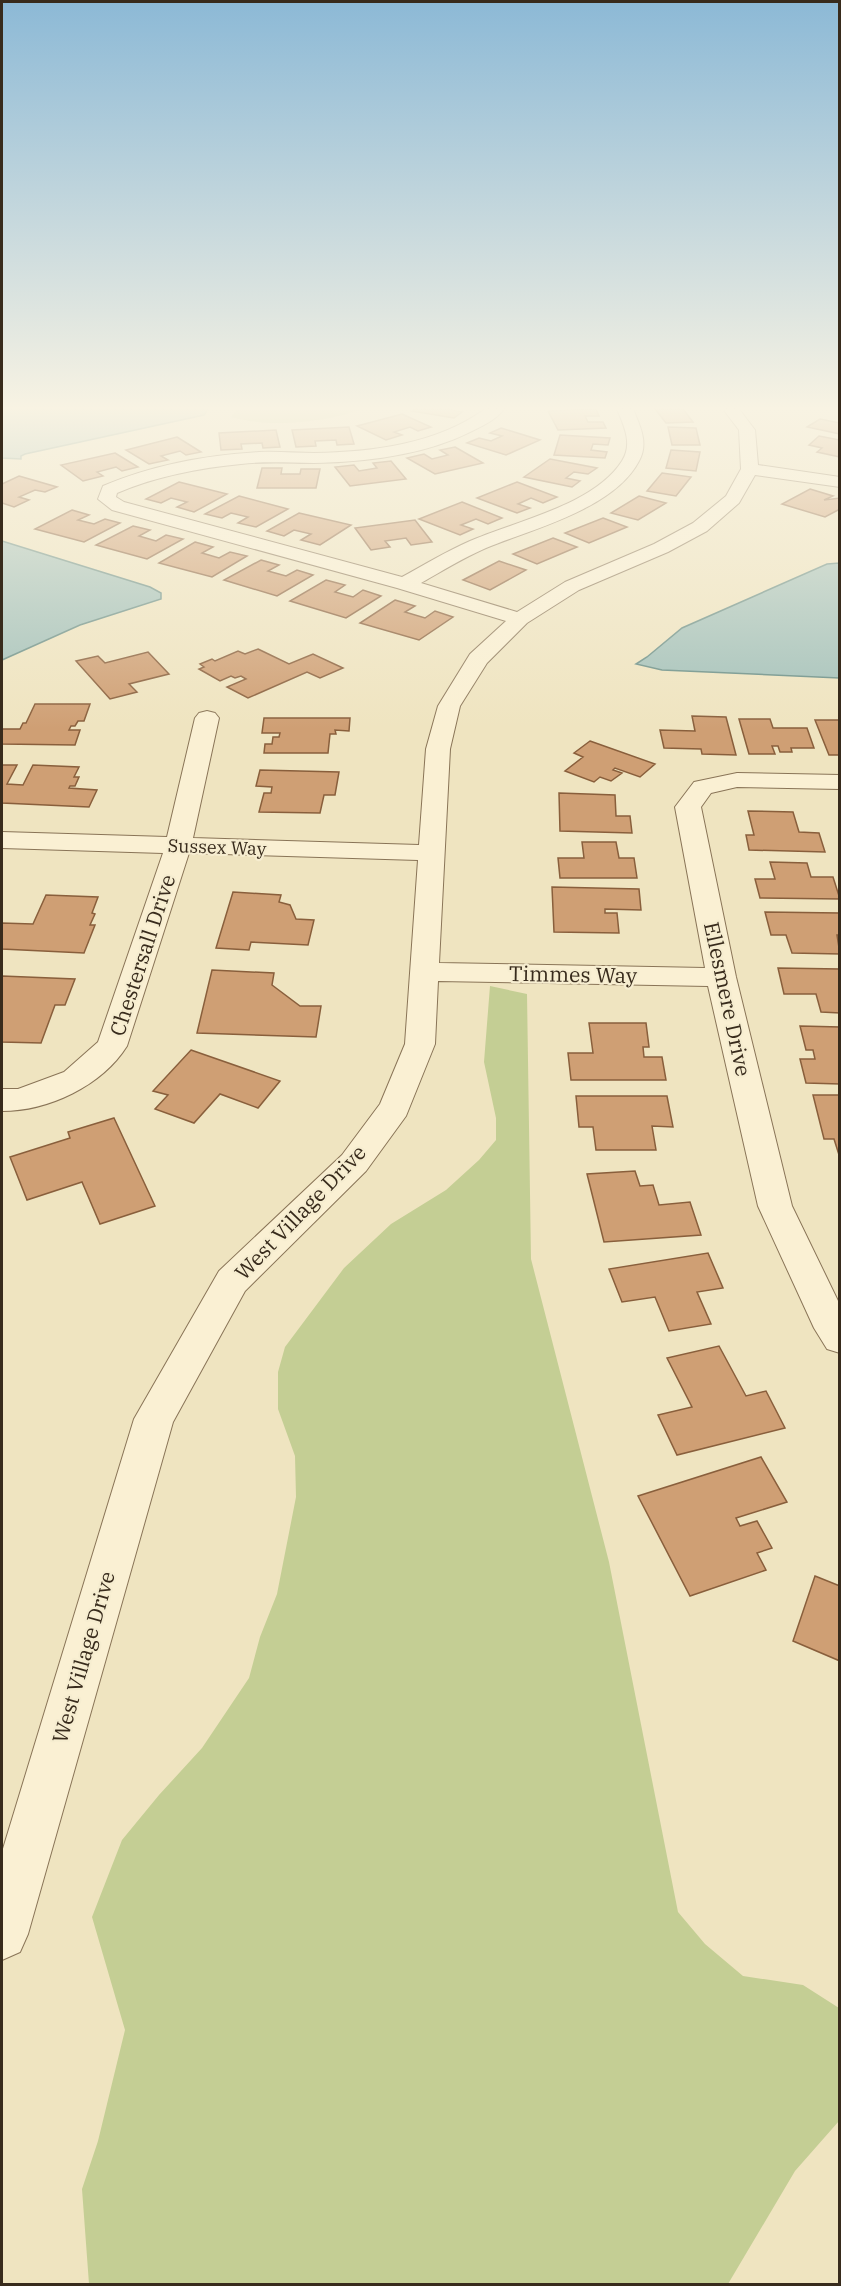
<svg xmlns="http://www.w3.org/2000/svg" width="841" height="2286" font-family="'IBM Plex Serif',serif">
	<rect width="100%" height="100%" fill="#efe4c0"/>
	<g fill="#c4ce94">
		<path d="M 237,409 L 362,409 C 325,423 270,428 231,417 Z"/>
		<polygon points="490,986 527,994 531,1259 609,1562 678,1912 705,1944 743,1976 803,1985 839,2008 839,2121 795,2171 728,2284 89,2284 82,2189 98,2141 125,2030 92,1917 122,1840 159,1795 202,1748 249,1678 260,1637 277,1594 296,1497 295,1456 278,1409 278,1372 285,1347 344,1268 391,1224 446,1190 479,1160 496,1140 496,1118 484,1062"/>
	</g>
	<g fill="#a3c1ba" stroke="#6a8f88" stroke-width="1.5">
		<polygon points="2,409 208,409 204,415 25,454 21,456 21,459 2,458"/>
		<polygon points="2,541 150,587 161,593 161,599 80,625 2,660"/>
		<polygon points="839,563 839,678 662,670 636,664 647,657 682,628 827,564"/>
	</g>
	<g fill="#cf9f74" stroke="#895f3c" stroke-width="1.5">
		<polygon points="415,409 453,409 451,410 462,412 454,418 412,411"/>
		<polygon points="596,409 599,416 585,416 588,422 603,422 606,428 558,430 548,411"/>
		<polygon points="655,409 683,409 693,422 666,423"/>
		<polygon points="402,414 431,427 418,431 410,427 394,432 402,435 386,440 357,426"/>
		<polygon points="820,419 840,423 840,434 807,427"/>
		<polygon points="349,427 354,444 337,445 336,440 315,441 316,446 296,447 292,430"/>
		<polygon points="668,427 696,428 700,445 672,445"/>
		<polygon points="501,428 540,440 506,455 467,443 479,438 491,441 502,436 490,433"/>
		<polygon points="276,430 280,447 263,448 262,443 241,444 242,449 221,450 219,433"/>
		<polygon points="560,435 610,438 608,445 593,444 591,450 607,452 605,458 554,455"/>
		<polygon points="819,436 840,440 840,457 817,452 822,448 809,445"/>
		<polygon points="177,437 201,452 186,455 180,451 161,456 168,460 149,464 126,450"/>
		<polygon points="455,447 483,463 435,474 407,458 424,454 432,459 448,455 440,450"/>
		<polygon points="671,450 700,452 696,471 666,468"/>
		<polygon points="115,453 138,467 122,471 116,467 97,472 103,476 83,481 61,465"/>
		<polygon points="550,459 597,468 588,474 574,472 566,478 580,481 572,487 524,477"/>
		<polygon points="391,461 406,479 350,486 335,467 354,465 359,471 377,468 373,463"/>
		<polygon points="262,468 282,468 281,474 300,474 301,469 320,469 316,488 257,488"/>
		<polygon points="662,473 691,477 676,496 647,491"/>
		<polygon points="19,476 57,487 45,492 35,490 19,497 29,500 14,507 2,503 2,484"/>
		<polygon points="179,482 227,494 194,512 177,507 187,502 171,498 161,503 146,499"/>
		<polygon points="517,482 557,497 543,503 531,498 518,504 530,508 517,513 477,498"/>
		<polygon points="810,489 833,496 824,500 840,498 840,509 825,517 782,504"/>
		<polygon points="239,496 288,509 256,527 238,523 248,517 231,513 222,518 205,514"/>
		<polygon points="639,496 666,503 638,520 611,513"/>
		<polygon points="462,502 502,518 488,524 476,519 461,525 473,529 460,535 419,519"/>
		<polygon points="72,510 89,515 78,520 94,524 105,519 120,523 84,542 35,529"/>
		<polygon points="299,513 351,525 320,545 301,540 311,534 294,530 284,536 267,531"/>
		<polygon points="603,518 627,527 589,543 565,533"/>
		<polygon points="415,520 432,542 411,545 406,538 385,541 390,547 371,550 355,528"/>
		<polygon points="133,526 150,530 139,536 156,541 166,535 183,539 147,559 96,545"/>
		<polygon points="553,538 577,547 537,564 513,554"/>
		<polygon points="195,542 213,547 202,553 219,558 230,552 247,556 212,577 159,563"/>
		<polygon points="261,560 279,565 268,571 286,576 297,570 313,575 277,596 224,580"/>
		<polygon points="499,561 526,570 490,590 463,580"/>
		<polygon points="326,580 345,585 335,592 353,597 363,590 381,596 346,618 290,601"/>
		<polygon points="395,600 415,606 405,612 425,618 435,611 453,617 419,640 360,623"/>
		<polygon points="258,649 289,664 313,654 343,668 320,678 307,672 248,698 227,687 246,679 241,676 235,678 231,676 220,681 199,669 204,667 200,664 212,659 215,661 238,651 245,654"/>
		<polygon points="148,652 169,674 129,684 137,692 110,699 76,661 98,656 105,663"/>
		<polygon points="35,704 90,704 84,721 78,721 75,726 71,726 69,730 80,730 75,745 2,744 2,729 20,729 23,723 26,723"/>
		<polygon points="692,716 726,717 736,755 702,754 701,749 664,748 660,730 695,731"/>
		<polygon points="264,718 350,718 349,731 335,730 336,734 330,734 328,753 264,753 265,744 272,744 273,737 279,737 280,733 262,733"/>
		<polygon points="739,719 770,719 773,728 807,728 814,748 791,748 792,752 780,752 778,746 772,746 775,754 749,754"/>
		<polygon points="815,720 840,720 840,755 829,755"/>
		<polygon points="590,741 655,764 640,777 615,768 613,770 622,773 611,781 600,777 594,782 565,771 583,757 574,753"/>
		<polygon points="2,765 17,765 7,784 23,785 33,765 79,767 74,777 79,777 75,786 70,786 69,788 97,790 89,807 2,803"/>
		<polygon points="260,770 339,772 335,795 324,795 320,813 259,812 264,793 271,793 272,787 256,786"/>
		<polygon points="559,793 615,795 616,816 630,816 632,833 560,831"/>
		<polygon points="748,811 793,812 799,832 819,833 825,852 749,850 746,835 754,835"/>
		<polygon points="582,842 616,842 619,858 634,858 637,878 560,878 558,858 584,858"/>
		<polygon points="770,862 807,863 811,877 833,877 840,899 760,898 755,879 775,879"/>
		<polygon points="552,887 639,889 641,910 605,909 605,913 617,913 619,933 554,932"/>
		<polygon points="233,892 281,895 279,902 290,905 296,919 314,920 308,945 251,942 249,950 216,948"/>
		<polygon points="46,895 98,897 92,913 95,914 90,925 95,925 84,953 2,949 2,923 33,924"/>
		<polygon points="765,912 840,913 840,935 837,935 840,954 792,953 786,935 771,935"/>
		<polygon points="778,968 840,969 840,1013 821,1012 816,994 784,994"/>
		<polygon points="212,970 274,973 272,985 300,1006 321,1006 316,1037 197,1033"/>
		<polygon points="2,976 75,979 65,1005 55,1005 41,1043 2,1042"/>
		<polygon points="589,1023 646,1023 649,1047 643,1047 644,1057 662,1057 666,1080 571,1080 568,1053 593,1053"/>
		<polygon points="800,1026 840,1027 840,1084 806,1083 800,1059 815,1059 813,1050 806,1050"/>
		<polygon points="191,1050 280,1081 258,1108 220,1094 194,1123 155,1109 168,1095 153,1091"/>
		<polygon points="813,1095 840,1095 840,1158 834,1139 824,1139"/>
		<polygon points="576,1096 667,1096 673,1127 652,1126 656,1150 596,1150 593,1127 579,1127"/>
		<polygon points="114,1118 155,1206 100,1224 82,1182 27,1200 10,1157 70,1138 68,1132"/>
		<polygon points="635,1171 640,1186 653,1185 659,1205 690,1202 701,1235 604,1242 587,1174"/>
		<polygon points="708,1253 723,1288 697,1292 711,1324 669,1331 655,1297 622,1302 609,1269"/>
		<polygon points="719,1346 746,1396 766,1391 785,1428 677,1455 658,1415 692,1407 667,1358"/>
		<polygon points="761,1457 787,1502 736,1518 740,1526 757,1521 772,1548 757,1553 766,1570 690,1596 638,1496"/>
		<polygon points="815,1576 840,1586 840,1661 793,1641"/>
	</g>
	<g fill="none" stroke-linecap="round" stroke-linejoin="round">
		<defs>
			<path id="minor" d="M 485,409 L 504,409 C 496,420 482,426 470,432 C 424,455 366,462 314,463 C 290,463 266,461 241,464 C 199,468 157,476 117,493 L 116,497 L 124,502 L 402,577 C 424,565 447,551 470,541 C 516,521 594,505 622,461 C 633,444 624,426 617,409 L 633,409 C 640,426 649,443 639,461 C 614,509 532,529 486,548 C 463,558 442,571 421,583 L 517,612 L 565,582 L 654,544 L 693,523 L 726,496 L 741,469 L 739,430 L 723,409 L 739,409 L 755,430 L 758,465 L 840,477 L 840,487 L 755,475 L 739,503 L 707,531 L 668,552 L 579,590 L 527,623 L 487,663 L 460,706 L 450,749 L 439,963 L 705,968 L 675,807 L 694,782 L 737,773 L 840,775 L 840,789 L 737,787 L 711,793 L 701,807 L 736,977 L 792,1206 L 840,1305 L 840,1353 L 827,1349 L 814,1328 L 758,1206 L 708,986 L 438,981 L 435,1044 L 406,1116 L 366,1171 L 245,1291 L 173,1422 L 28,1934 L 20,1952 L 2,1960 L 2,1852 L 134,1419 L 219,1271 L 342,1155 L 380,1104 L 405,1044 L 418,860 L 189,853 L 127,1046 C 102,1086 48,1111 2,1111 L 2,1089 L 18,1089 L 64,1072 L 98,1042 L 163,853 L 2,848 L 2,832 L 167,837 L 195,718 L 199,713 L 207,711 L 215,713 L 219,718 L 193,838 L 419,845 L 426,749 L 438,706 L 470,654 L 506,621 L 397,588 L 112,510 L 98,499 L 103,486 C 152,465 206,455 259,452 C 278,451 296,453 314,453 C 373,452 437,444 485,409 Z"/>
		</defs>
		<use href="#minor" stroke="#897457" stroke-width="2"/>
		<use href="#minor" fill="#faf0d3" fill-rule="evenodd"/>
	</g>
	<linearGradient id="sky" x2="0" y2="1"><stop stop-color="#8cb9d6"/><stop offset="0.56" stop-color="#f8f3e3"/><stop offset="1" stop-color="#f8f3e3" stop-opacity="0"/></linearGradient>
	<rect width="841" height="729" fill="url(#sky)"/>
	<g text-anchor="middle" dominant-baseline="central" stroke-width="4.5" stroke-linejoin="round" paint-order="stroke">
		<g font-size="18" fill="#382b1c" stroke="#f6edd0">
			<text transform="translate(217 847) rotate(2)">Sussex Way</text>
		</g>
		<g font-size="21" fill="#382b1c" stroke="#f6edd0">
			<text transform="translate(142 955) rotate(-72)">Chestersall Drive</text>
			<text transform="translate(573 974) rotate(1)">Timmes Way</text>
			<text transform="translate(728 999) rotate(78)">Ellesmere Drive</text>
			<text transform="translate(300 1212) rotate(-46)">West Village Drive</text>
			<text transform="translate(83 1657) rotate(-74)">West Village Drive</text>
		</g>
	</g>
	<rect width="841" height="2286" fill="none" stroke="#382b1c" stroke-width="6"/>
</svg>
